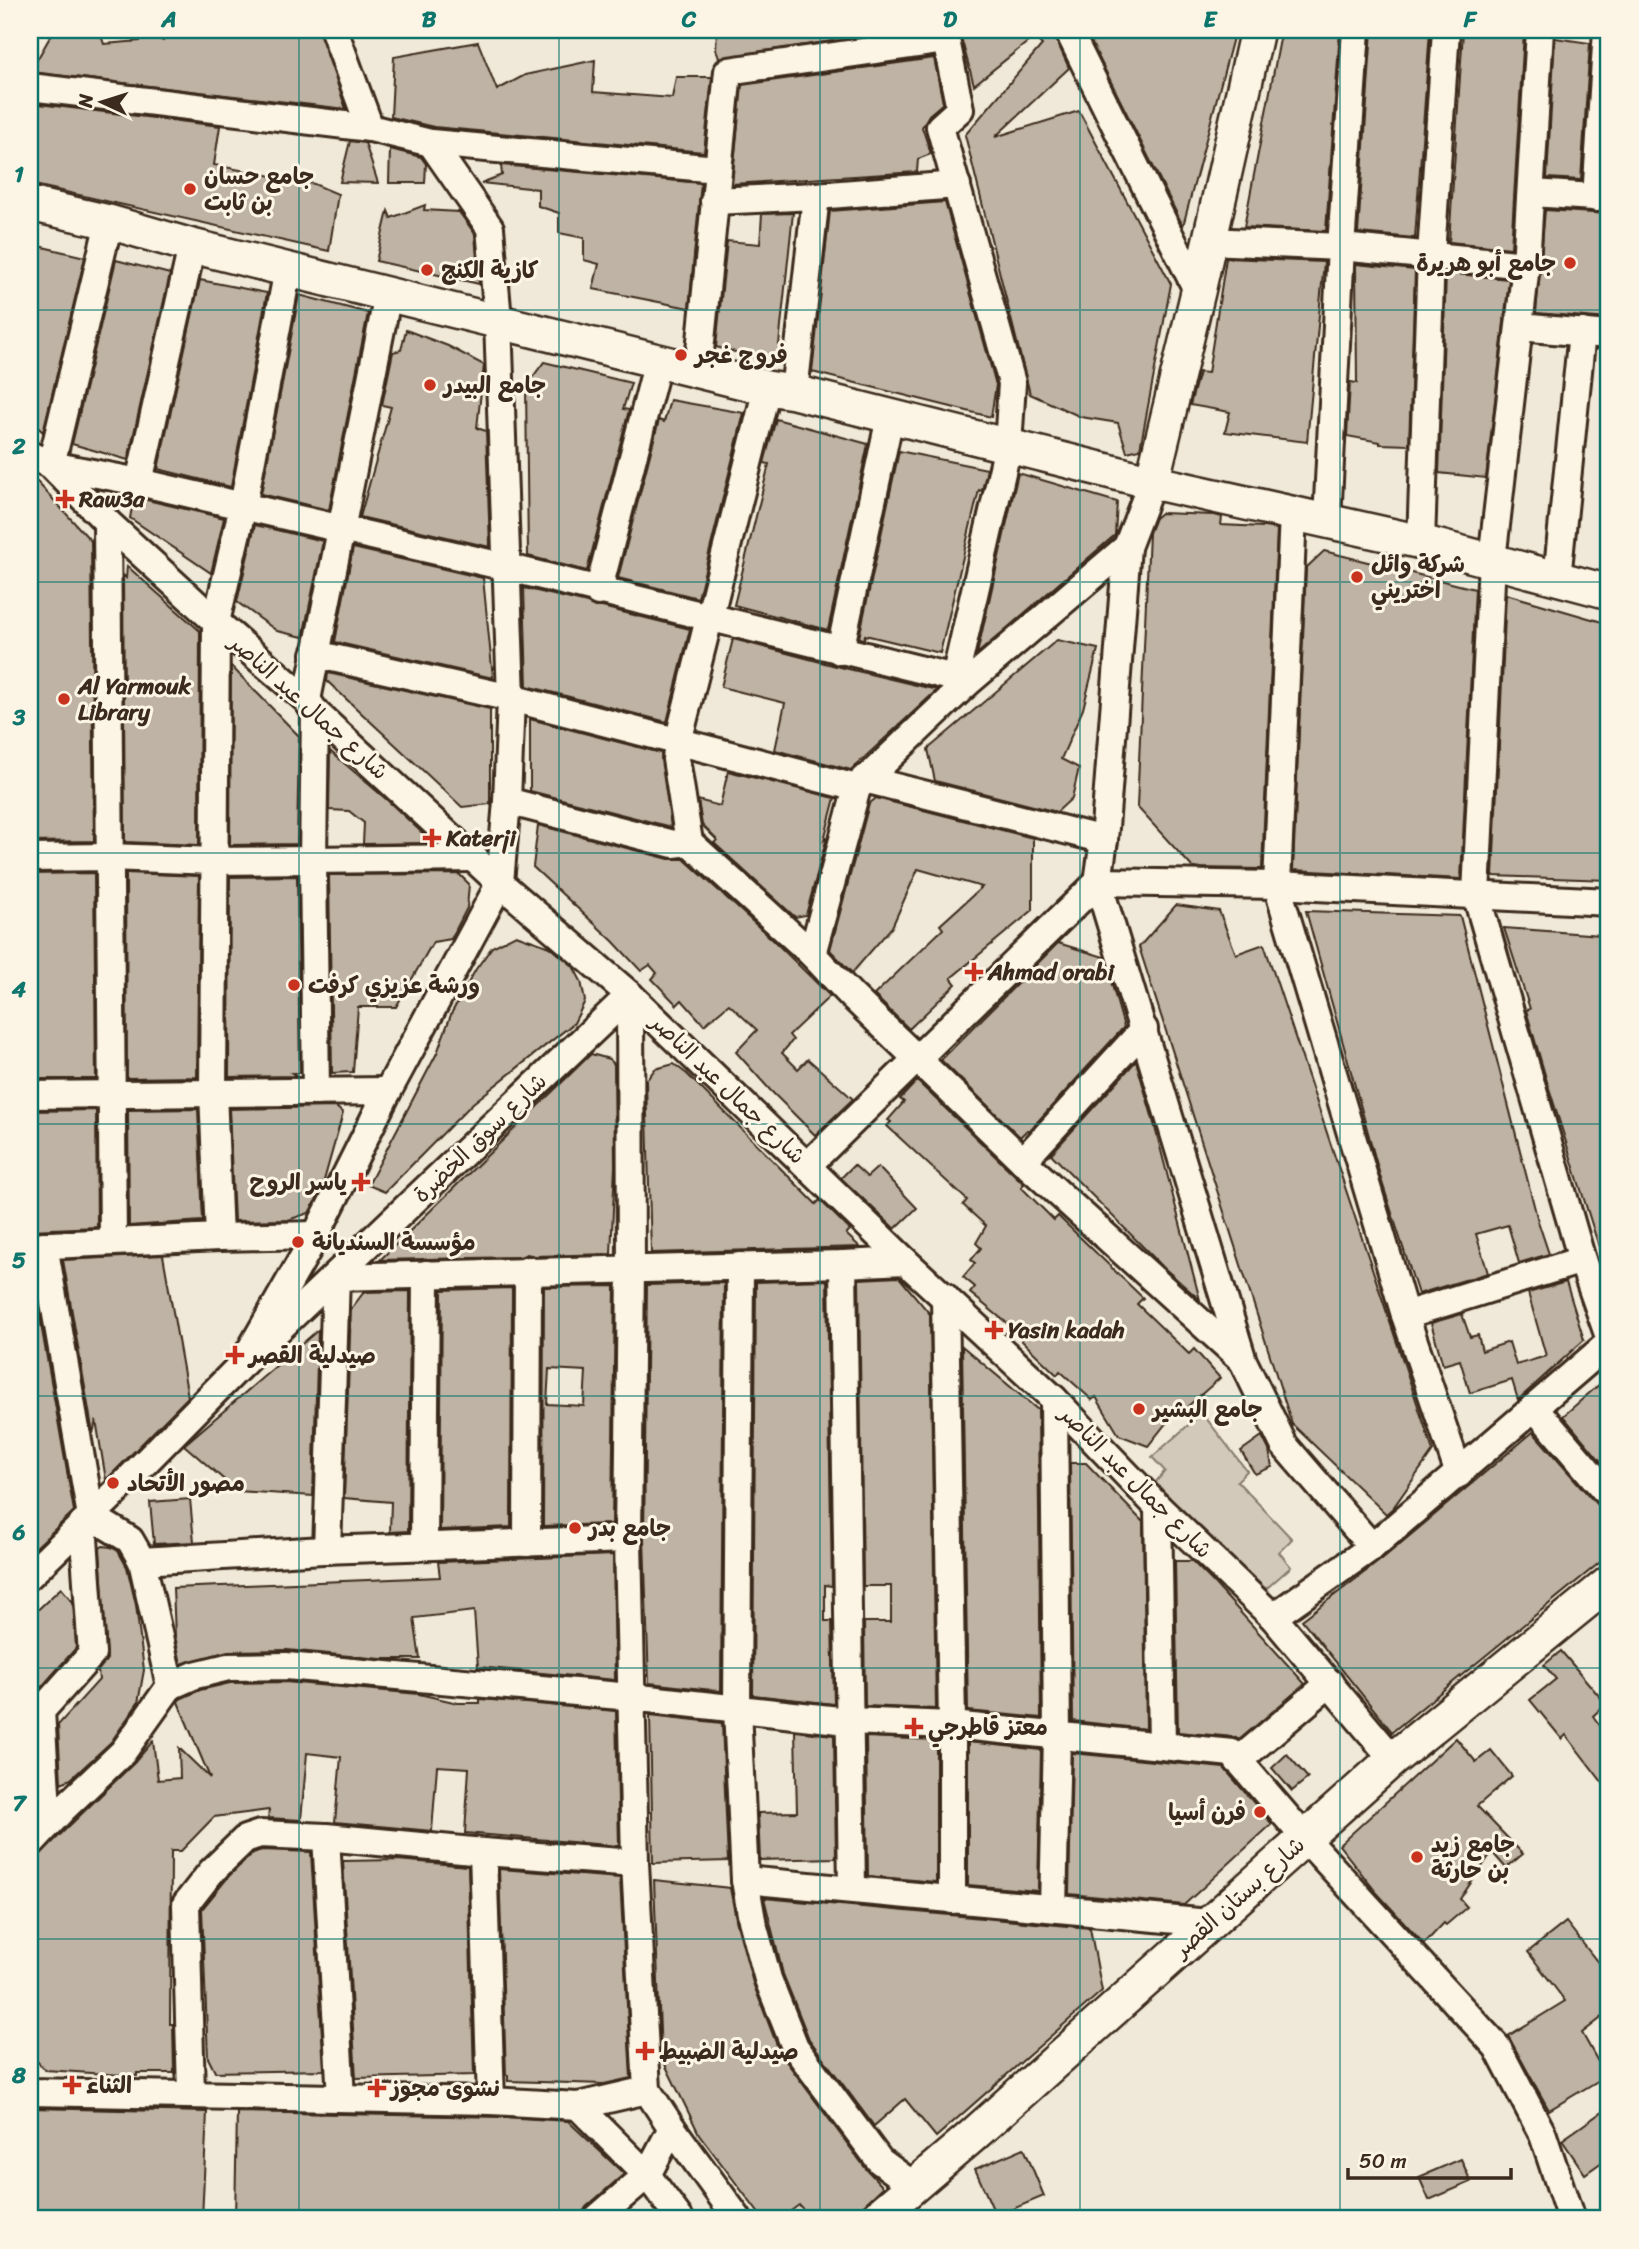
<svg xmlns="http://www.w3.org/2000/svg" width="1639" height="2249" font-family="Sriracha,'Playpen Sans Arabic',sans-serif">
	<rect width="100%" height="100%" fill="#f0e9d9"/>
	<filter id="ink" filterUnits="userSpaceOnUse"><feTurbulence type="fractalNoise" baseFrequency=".0143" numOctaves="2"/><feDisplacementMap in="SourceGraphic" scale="14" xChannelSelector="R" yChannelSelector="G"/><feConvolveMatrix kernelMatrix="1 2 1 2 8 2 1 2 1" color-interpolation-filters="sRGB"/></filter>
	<g filter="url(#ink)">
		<polygon fill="#d2c9ba" stroke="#867a6c" stroke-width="2" points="1202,1413 1247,1471 1237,1481 1292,1539 1279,1552 1291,1567 1266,1589 1150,1489 1165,1471 1152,1457"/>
		<g fill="#beb3a4" stroke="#3b2a1e" stroke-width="2" fill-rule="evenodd">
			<polygon points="54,30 99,30 104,44 140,41 143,30 163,41 169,30 319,30 346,109 30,72"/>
			<polygon points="717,30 906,30 719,58 716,49"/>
			<polygon points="959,30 1052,30 1069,68 995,137 1079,111 1171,284 1140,449 1127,452 1118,423 1081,417 1030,394 965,135 1042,45 1034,37 974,85"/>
			<polygon points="1085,30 1235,30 1183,226"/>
			<polygon points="1289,30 1340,30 1326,231 1244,227 1280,39"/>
			<polygon points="1372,30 1430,30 1415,238 1358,233"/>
			<polygon points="1463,31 1524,32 1511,248 1449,242"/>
			<polygon points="1555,38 1590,43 1581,180 1547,178"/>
			<polygon points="478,42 497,90 525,75 595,60 593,92 672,98 676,77 712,77 704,152 434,127 391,117 394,57"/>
			<polygon points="934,58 943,103 929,115 922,127 931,154 918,159 917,172 732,184 742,85"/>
			<polygon points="30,103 220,126 214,165 314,184 338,194 329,251 30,184"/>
			<polygon points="350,141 365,143 378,183 340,182"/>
			<polygon points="390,149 421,157 426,164 425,183 389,183"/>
			<polygon points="501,165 701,183 689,308 593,289 599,264 584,260 584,238 559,233 559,213 538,206 538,189 481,183 502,175"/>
			<polygon points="945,202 996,385 991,417 812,372 830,211"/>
			<polygon points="425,205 424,210 459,212 475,234 479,284 376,261 388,211 391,218"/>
			<polygon points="1545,210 1609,214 1609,319 1536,313"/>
			<polygon points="793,213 779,345 783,345 781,364 716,347 727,241 760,244 762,214"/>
			<polygon points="30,244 85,257 43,432 30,420"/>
			<polygon points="1226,258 1324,262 1307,442 1225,432 1230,412 1190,405 1199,372 1208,373"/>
			<polygon points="116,260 170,274 128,460 72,444"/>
			<polygon points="1356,264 1415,270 1409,445 1380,444 1380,442 1347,436 1350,382 1357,383"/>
			<polygon points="1446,273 1509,279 1486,478 1439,473"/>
			<polygon points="200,280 267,293 231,487 158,469"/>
			<polygon points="299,295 368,313 329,510 261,494"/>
			<polygon points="406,330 448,346 484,365 477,428 486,431 490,547 360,517 391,407 382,405 393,352 401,350"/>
			<polygon points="544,362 631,383 623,409 629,410 587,571 528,556 526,386"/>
			<polygon points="670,400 744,413 698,598 618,578 659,420 664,422"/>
			<polygon points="776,419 868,444 828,630 734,605 769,464 764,463"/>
			<polygon points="899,451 987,469 982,491 979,490 940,653 865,635 864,639 859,638"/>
			<polygon points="1018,473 1117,502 1115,535 977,654"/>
			<polygon points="30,474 91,541 94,841 30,842"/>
			<polygon points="134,497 224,518 211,573 130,518"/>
			<polygon points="1161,513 1214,515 1222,517 1221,525 1264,527 1277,529 1262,869 1193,868 1137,807 1149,533 1155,518"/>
			<polygon points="255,525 323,541 303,637 277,631 237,602"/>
			<polygon points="353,548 483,578 493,678 335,642"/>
			<polygon points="1324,551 1475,589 1461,879 1293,870 1306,568"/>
			<polygon points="127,566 200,631 199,845 125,842 123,575 126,578"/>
			<polygon points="524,588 587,603 595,607 602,607 690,629 667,722 527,686"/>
			<polygon points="1506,594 1609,624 1609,880 1493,876"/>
			<polygon points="733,639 836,666 937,690 851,770 775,750 785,703 721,687"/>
			<polygon points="1057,640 1098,649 1083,709 1061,759 1079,768 1072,798 1057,812 935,781 928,749"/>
			<polygon points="231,666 299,736 297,844 230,845"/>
			<polygon points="328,673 490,709 490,804 462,807 327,681"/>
			<polygon points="530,719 661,753 671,827 530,791"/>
			<polygon points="330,751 386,799 433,843 363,844 364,823 349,811 329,810"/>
			<polygon points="728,771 835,798 824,840 827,837 806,915 795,917 714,843 717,840 702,825 698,800 720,806"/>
			<polygon points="876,798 1033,838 1033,910 951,978 956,984 909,1029 874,995 943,929 940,925 982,887 918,869 892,927 852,973 830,950 869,804"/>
			<polygon points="538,825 669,859 684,859 773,940 830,996 789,1035 793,1040 782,1053 798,1069 808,1059 853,1099 815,1135 771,1091 736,1052 757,1030 729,1004 704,1025 682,1000 677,1005 652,979 657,973 650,965 641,971 613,941 533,867"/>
			<polygon points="94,873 96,1079 30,1079 30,874"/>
			<polygon points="126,873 199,876 197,1077 127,1078"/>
			<polygon points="459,874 469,884 467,908 451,939 433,942 396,1007 358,1007 353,1072 332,1073 329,875"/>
			<polygon points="297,876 300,1073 292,1073 296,1076 229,1077 230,877"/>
			<polygon points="1176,905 1219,911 1236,954 1264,944 1433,1451 1393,1508 1386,1514 1292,1424 1139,947"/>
			<polygon points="1306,911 1460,916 1538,1221 1549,1254 1519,1263 1508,1225 1476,1234 1488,1273 1418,1294 1381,1179"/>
			<polygon points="1504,928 1601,935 1609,963 1609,1265 1605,1266 1548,1085 1526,1010 1530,1009"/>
			<polygon points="516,935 550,947 573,966 581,981 585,1001 574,1023 473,1103 385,1192 368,1185 437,1053 452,1012 476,969 492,947"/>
			<polygon points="1058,943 1104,957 1124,1027 1029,1131 1027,1130 1020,1137 941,1060"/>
			<polygon points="591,1054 609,1059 614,1064 615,1166 611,1254 535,1256 527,1254 520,1257 380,1260"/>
			<polygon points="1136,1061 1152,1116 1200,1300 1164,1268 1051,1154"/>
			<polygon points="674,1064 687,1074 816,1204 820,1200 850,1230 846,1234 860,1247 651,1253 646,1081 655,1069"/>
			<polygon points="917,1081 1024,1184 1021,1187 1054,1220 1058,1216 1143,1298 1137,1304 1189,1354 1194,1349 1220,1378 1178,1415 1175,1412 1148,1446 1119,1435 1096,1397 1092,1400 1060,1371 1057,1375 1021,1340 1024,1337 970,1293 975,1287 963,1277 975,1263 971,1260 981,1248 976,1243 986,1226 963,1205 967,1200 887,1126 891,1122 888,1120 904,1102 900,1099"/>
			<polygon points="336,1107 343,1113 321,1191 309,1213 288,1220 234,1221 229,1109"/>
			<polygon points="198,1109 203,1221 129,1226 128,1110"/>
			<polygon points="96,1110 97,1227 30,1230 30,1111"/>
			<polygon points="854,1165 867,1177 878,1167 917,1208 895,1229 841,1178"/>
			<polygon points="163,1255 188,1397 106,1480 96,1420 93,1434 63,1260"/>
			<polygon points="30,1262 74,1511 30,1553"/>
			<polygon points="899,1277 930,1314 936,1709 865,1706 864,1622 891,1622 891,1586 863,1586 859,1279"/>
			<polygon points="827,1280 832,1586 825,1585 825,1621 832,1621 834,1704 753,1695 756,1282"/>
			<polygon points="1566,1282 1584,1340 1518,1400 1512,1380 1470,1393 1460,1360 1443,1365 1431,1323 1462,1314 1470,1337 1478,1335 1482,1351 1509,1342 1516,1365 1546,1356 1528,1293"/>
			<polygon points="724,1283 721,1691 649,1683 644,1539 647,1285"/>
			<path d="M 615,1286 L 612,1524 L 543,1526 L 544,1287 ZM 549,1369 L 586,1371 L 584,1406 L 547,1404 Z"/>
			<polygon points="512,1288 511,1527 440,1530 442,1290"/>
			<polygon points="410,1291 408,1531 390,1532 391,1502 344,1498 351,1309 364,1292"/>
			<polygon points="318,1330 313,1496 237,1491 184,1445"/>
			<polygon points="962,1346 1038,1410 1041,1718 968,1711"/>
			<polygon points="1609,1376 1609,1471 1563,1416"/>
			<polygon points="1533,1432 1597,1505 1609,1510 1609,1555 1392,1732 1302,1620 1382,1559"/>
			<polygon points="1262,1436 1269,1450 1272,1467 1255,1474 1241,1451"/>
			<polygon points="1070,1463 1086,1463 1143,1522 1146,1729 1073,1721"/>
			<polygon points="190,1499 194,1542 154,1544 150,1502"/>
			<polygon points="103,1546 111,1547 118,1551 127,1567 136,1605 144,1670 138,1703 111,1742 71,1779 61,1783 58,1725 99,1680 98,1671 107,1659 100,1548"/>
			<polygon points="613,1555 615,1680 478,1667 474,1611 414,1618 420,1659 381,1659 287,1650 228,1651 181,1664 175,1636 173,1588 440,1577 438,1562"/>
			<polygon points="1175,1561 1192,1561 1213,1582 1305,1684 1239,1740 1234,1737 1178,1732"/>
			<polygon points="61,1588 73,1602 76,1648 30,1700 30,1617"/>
			<polygon points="1561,1651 1606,1704 1593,1716 1609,1738 1609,1791 1566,1735 1562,1739 1530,1700 1556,1679 1544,1665"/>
			<polygon points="285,1682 419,1694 458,1703 480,1703 480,1699 616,1711 619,1846 465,1833 469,1768 437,1766 432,1831 335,1822 341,1757 307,1753 301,1820 268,1818 269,1810 214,1817 181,1851 171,1851 170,2024 173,2024 174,2073 137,2073 137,2076 45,2070 35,2059 37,2019 30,2019 30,1864 134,1763 153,1741 158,1780 180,1778 179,1748 210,1778 178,1702 180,1699 200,1690 230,1683"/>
			<polygon points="650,1715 722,1723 728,1861 653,1863"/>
			<polygon points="795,1731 834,1735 836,1858 760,1860 758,1813 797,1812"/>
			<polygon points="866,1737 936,1740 936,1882 868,1876"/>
			<polygon points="1456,1738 1476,1762 1491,1750 1512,1776 1477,1806 1523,1854 1506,1868 1492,1852 1460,1899 1467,1907 1446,1925 1444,1923 1424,1944 1377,1893 1339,1845"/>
			<polygon points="968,1742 1041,1750 1038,1891 968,1885"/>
			<polygon points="1072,1753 1224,1768 1272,1824 1184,1905 1069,1894"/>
			<polygon points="1287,1754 1308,1778 1292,1791 1272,1768"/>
			<polygon points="262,1850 311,1852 324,2070 215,2072 208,2058 202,1909 229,1876 253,1853"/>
			<polygon points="397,1860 468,1866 474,2075 356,2078 343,1861"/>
			<polygon points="499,1869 620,1878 631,2078 604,2084 508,2081 508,2075 506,2075"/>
			<polygon points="654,1880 730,1888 737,1924 753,1983 780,2053 867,2170 883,2187 849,2219 812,2219 799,2205 780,2219 763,2219 699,2134 661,2056"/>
			<polygon points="764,1898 1090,1928 1102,1991 936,2137 905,2099 874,2126 809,2039 783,1974"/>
			<polygon points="1566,1922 1600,1965 1609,1958 1609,2012 1582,2033 1606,2076 1549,2110 1508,2036 1565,2001 1528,1952"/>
			<polygon points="1609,2107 1609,2157 1585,2174 1562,2140"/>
			<polygon points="30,2108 207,2112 202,2219 30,2219"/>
			<polygon points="237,2112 503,2117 568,2121 624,2174 586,2207 581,2219 235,2219"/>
			<polygon points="1024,2148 1044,2196 996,2216 975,2169"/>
			<polygon points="1461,2159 1471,2182 1429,2200 1419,2177"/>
		</g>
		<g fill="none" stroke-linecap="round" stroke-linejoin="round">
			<defs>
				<g id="minor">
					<polyline points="334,30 370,128"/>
					<polyline points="942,30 946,40 960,109 940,127 1012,383 1008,446 955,678"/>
					<polyline points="1068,30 1198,292"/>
					<polyline points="1540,30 1526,265 1492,560 1476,894 1582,1260 1609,1337"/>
					<polyline points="30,87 370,128 431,143 717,169"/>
					<polyline points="1532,193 1609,198"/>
					<polyline points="1596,198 1607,30"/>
					<polyline points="714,201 816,196 957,185"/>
					<polyline points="109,222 51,465 139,482 506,567 955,678 966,684"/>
					<polyline points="1209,241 1341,247 1526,265"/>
					<polyline points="1520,327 1609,335"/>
					<polyline points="698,371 728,71 946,40"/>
					<polyline points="794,392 816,196"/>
					<polyline points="30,455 51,465 107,522 216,622 307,700 315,712 500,883 630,995 905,1261 1054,1399 1158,1507 1273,1617 1393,1759"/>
					<polyline points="139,482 192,246"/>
					<polyline points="1152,482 1127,547 1104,840 1098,882 1243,1361 1284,1445 1372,1547"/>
					<polyline points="1293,513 1277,885 1405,1315 1459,1474"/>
					<polyline points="1327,520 1341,247 1356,30"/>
					<polyline points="107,522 113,1242"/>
					<polyline points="1421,542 1431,255 1446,30"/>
					<polyline points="1557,579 1582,332"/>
					<polyline points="598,592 658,361"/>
					<polyline points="840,651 890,417"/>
					<polyline points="315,654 511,698 857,788"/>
					<polyline points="307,700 388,294"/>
					<polyline points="315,712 313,861 316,1092"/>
					<polyline points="864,779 1104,840"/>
					<polyline points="507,801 673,844 689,842 812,954 851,995 1023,1161 1241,1359"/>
					<polyline points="689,842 676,759 678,742 767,388"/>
					<polyline points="30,858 109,857 214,861 475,858"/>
					<polyline points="812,954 857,788 966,684 1127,547"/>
					<polyline points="630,995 631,1268 628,1539 635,1863 647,2090 672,2128 738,2219"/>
					<polyline points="30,1095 388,1091"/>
					<polyline points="1023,1161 1144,1029"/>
					<polyline points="808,1165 1098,882 1277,885 1609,902"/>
					<polyline points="219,1237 213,1092 216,622 243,506 288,269"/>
					<polyline points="44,1245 91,1516 130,1540 142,1561 323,1550 628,1539"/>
					<polyline points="30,1246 219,1237 316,1235"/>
					<polyline points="843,1264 852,1889"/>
					<polyline points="740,1266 737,1709 745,1880 752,1920 768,1979 795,2047 880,2161 913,2185"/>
					<polyline points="945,1297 952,1725 952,1900"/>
					<polyline points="1405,1315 1582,1260"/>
					<polyline points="243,1363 316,1235 388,1091 500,883 507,801 511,698 498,320 490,228 431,143"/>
					<polyline points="1534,1407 1609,1495"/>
					<polyline points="1158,1507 1162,1745"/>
					<polyline points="527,1543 528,1270"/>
					<polyline points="424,1546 426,1274"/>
					<polyline points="327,1550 336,1277 843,1264 905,1261"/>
					<polyline points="142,1561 170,1686"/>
					<polyline points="30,1575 113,1495 243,1363 630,995"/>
					<polyline points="1273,1617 1372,1547 1609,1343"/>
					<polyline points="1238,1761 1330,1683"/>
					<polyline points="48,1825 41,1711 92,1654 83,1524"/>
					<polyline points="326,1837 341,2098"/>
					<polyline points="30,1844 64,1808 123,1752 170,1686 195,1675 228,1667 286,1666 631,1697 848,1721 952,1725 1232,1753 1305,1838 1497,2047 1543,2135 1571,2219"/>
					<polyline points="483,1852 491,2101"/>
					<polyline points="745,1880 1209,1923"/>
					<polyline points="1053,1908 1057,1736 1054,1399"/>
					<polyline points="30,2092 491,2101 578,2106 647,2090"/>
					<polyline points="191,2094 186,1904 211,1872 245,1839 260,1834 326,1837 483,1852 635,1863"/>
					<polyline points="578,2106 647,2175 680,2219"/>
					<polyline points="596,2219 647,2175 672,2128"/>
				</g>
				<g id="major">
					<polyline points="30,204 109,222 192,246 767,388 794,392 1152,482 1421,542 1609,592"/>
					<polyline points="1152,482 1198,292 1257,30"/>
					<polyline points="875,2219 971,2137 1393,1759 1609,1583"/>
				</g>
			</defs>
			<use href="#minor" stroke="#3b2a1e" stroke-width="32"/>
			<use href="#major" stroke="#3b2a1e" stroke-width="38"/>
			<use href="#minor" stroke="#fcf5e5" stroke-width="26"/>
			<use href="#major" stroke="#fcf5e5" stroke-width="33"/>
		</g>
	</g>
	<path fill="none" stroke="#0f766e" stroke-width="2" stroke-opacity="0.55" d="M 299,30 L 299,2219M 559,30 L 559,2219M 820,30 L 820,2219M 1080,30 L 1080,2219M 1340,30 L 1340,2219M 30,310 L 1609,310M 30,582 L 1609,582M 30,853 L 1609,853M 30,1124 L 1609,1124M 30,1396 L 1609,1396M 30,1668 L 1609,1668M 30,1939 L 1609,1939"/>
	<g fill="#c8321e" stroke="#fcf5e5" stroke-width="2.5">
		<circle cx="190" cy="189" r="7"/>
		<circle cx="1570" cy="263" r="7"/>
		<circle cx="427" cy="270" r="7"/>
		<circle cx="681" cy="355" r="7"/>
		<circle cx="430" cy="385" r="7"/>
		<path d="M61.5 488.5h7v7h7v7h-7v7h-7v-7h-7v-7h7z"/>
		<circle cx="1357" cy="577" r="7"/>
		<circle cx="64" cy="699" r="7"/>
		<path d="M428.5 827.5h7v7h7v7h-7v7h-7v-7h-7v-7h7z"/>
		<path d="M970.5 961.5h7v7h7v7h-7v7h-7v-7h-7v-7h7z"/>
		<circle cx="294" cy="985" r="7"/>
		<path d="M357.5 1171.5h7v7h7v7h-7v7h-7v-7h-7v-7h7z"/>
		<circle cx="298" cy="1242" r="7"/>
		<path d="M990.5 1319.5h7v7h7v7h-7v7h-7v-7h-7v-7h7z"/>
		<path d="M231.5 1344.5h7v7h7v7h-7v7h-7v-7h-7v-7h7z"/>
		<circle cx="1139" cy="1409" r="7"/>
		<circle cx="113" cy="1483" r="7"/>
		<circle cx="575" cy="1528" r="7"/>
		<path d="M910.5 1716.5h7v7h7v7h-7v7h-7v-7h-7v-7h7z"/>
		<circle cx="1260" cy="1812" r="7"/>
		<circle cx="1417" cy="1857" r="7"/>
		<path d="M641.5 2040.5h7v7h7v7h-7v7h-7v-7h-7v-7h7z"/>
		<path d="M68.5 2074.5h7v7h7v7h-7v7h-7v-7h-7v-7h7z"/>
		<path d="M373.5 2077.5h7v7h7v7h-7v7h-7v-7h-7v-7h7z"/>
	</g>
	<g text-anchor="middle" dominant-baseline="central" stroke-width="6" stroke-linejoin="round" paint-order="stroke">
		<g font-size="23" font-weight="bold" fill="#3b2a1e" stroke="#fcf5e5" text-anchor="start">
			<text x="204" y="176">جامع حسان<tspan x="204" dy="26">بن ثابت</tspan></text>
			<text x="1556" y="263" text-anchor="end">جامع أبو هريرة</text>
			<text x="441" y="270">كازية الكنج</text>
			<text x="695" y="355">فروج غجر</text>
			<text x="444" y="385">جامع البيدر</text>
			<text x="79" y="499">Raw3a</text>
			<text x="1371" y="564">شركة وائل<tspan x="1371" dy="26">اختريني</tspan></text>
			<text x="78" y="686">Al Yarmouk<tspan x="78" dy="26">Library</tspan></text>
			<text x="446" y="838">Katerji</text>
			<text x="988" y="972">Ahmad orabi</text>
			<text x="308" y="985">ورشة عزيزي كرفت</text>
			<text x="347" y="1182" text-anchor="end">ياسر الروح</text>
			<text x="312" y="1242">مؤسسة السنديانة</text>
			<text x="1008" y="1330">Yasin kadah</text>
			<text x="249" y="1355">صيدلية القصر</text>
			<text x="1153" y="1409">جامع البشير</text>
			<text x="127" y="1483">مصور اﻷتحاد</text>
			<text x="589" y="1528">جامع بدر</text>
			<text x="928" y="1727">معتز قاطرجي</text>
			<text x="1246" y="1812" text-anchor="end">فرن أسيا</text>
			<text x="1431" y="1844">جامع زيد<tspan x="1431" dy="26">بن حارثة</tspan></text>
			<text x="659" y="2051">صيدلية الضبيط</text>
			<text x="86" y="2085">الثناء</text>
			<text x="391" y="2088">نشوى مجوز</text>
		</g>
		<g font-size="23" fill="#3b2a1e" stroke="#fcf5e5">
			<text transform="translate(309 707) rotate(42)">شارع جمال عبد الناصر</text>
			<text transform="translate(728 1089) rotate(44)">شارع جمال عبد الناصر</text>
			<text transform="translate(480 1138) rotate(-44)">شارع سوق الخضرة</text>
			<text transform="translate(1136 1482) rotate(45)">شارع جمال عبد الناصر</text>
			<text transform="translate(1239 1897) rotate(-42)">شارع بستان القصر</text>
		</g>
	</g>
	<rect width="1639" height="2249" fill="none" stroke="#fcf5e5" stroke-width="77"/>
	<g transform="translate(102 102) rotate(274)" stroke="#fcf5e5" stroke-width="5" paint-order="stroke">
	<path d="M0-5L12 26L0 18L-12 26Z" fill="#3b2a1e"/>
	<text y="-10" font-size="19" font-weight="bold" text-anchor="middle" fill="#3b2a1e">N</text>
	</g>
	<path d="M1348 2168v10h163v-10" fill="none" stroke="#3b2a1e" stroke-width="3.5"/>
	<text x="1359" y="2168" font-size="21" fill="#3b2a1e" stroke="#fcf5e5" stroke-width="5" paint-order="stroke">50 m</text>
	<rect x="38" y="38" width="1562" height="2172" fill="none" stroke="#0f766e" stroke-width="2.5"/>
	<g font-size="23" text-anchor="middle" font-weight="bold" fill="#0f766e">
		<text x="169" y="27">A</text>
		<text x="429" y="27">B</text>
		<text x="689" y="27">C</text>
		<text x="950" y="27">D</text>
		<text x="1210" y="27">E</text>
		<text x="1470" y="27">F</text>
		<text x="19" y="182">1</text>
		<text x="19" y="454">2</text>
		<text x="19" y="725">3</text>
		<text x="19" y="997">4</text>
		<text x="19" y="1268">5</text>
		<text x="19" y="1540">6</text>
		<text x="19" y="1811">7</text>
		<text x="19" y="2083">8</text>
	</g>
</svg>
